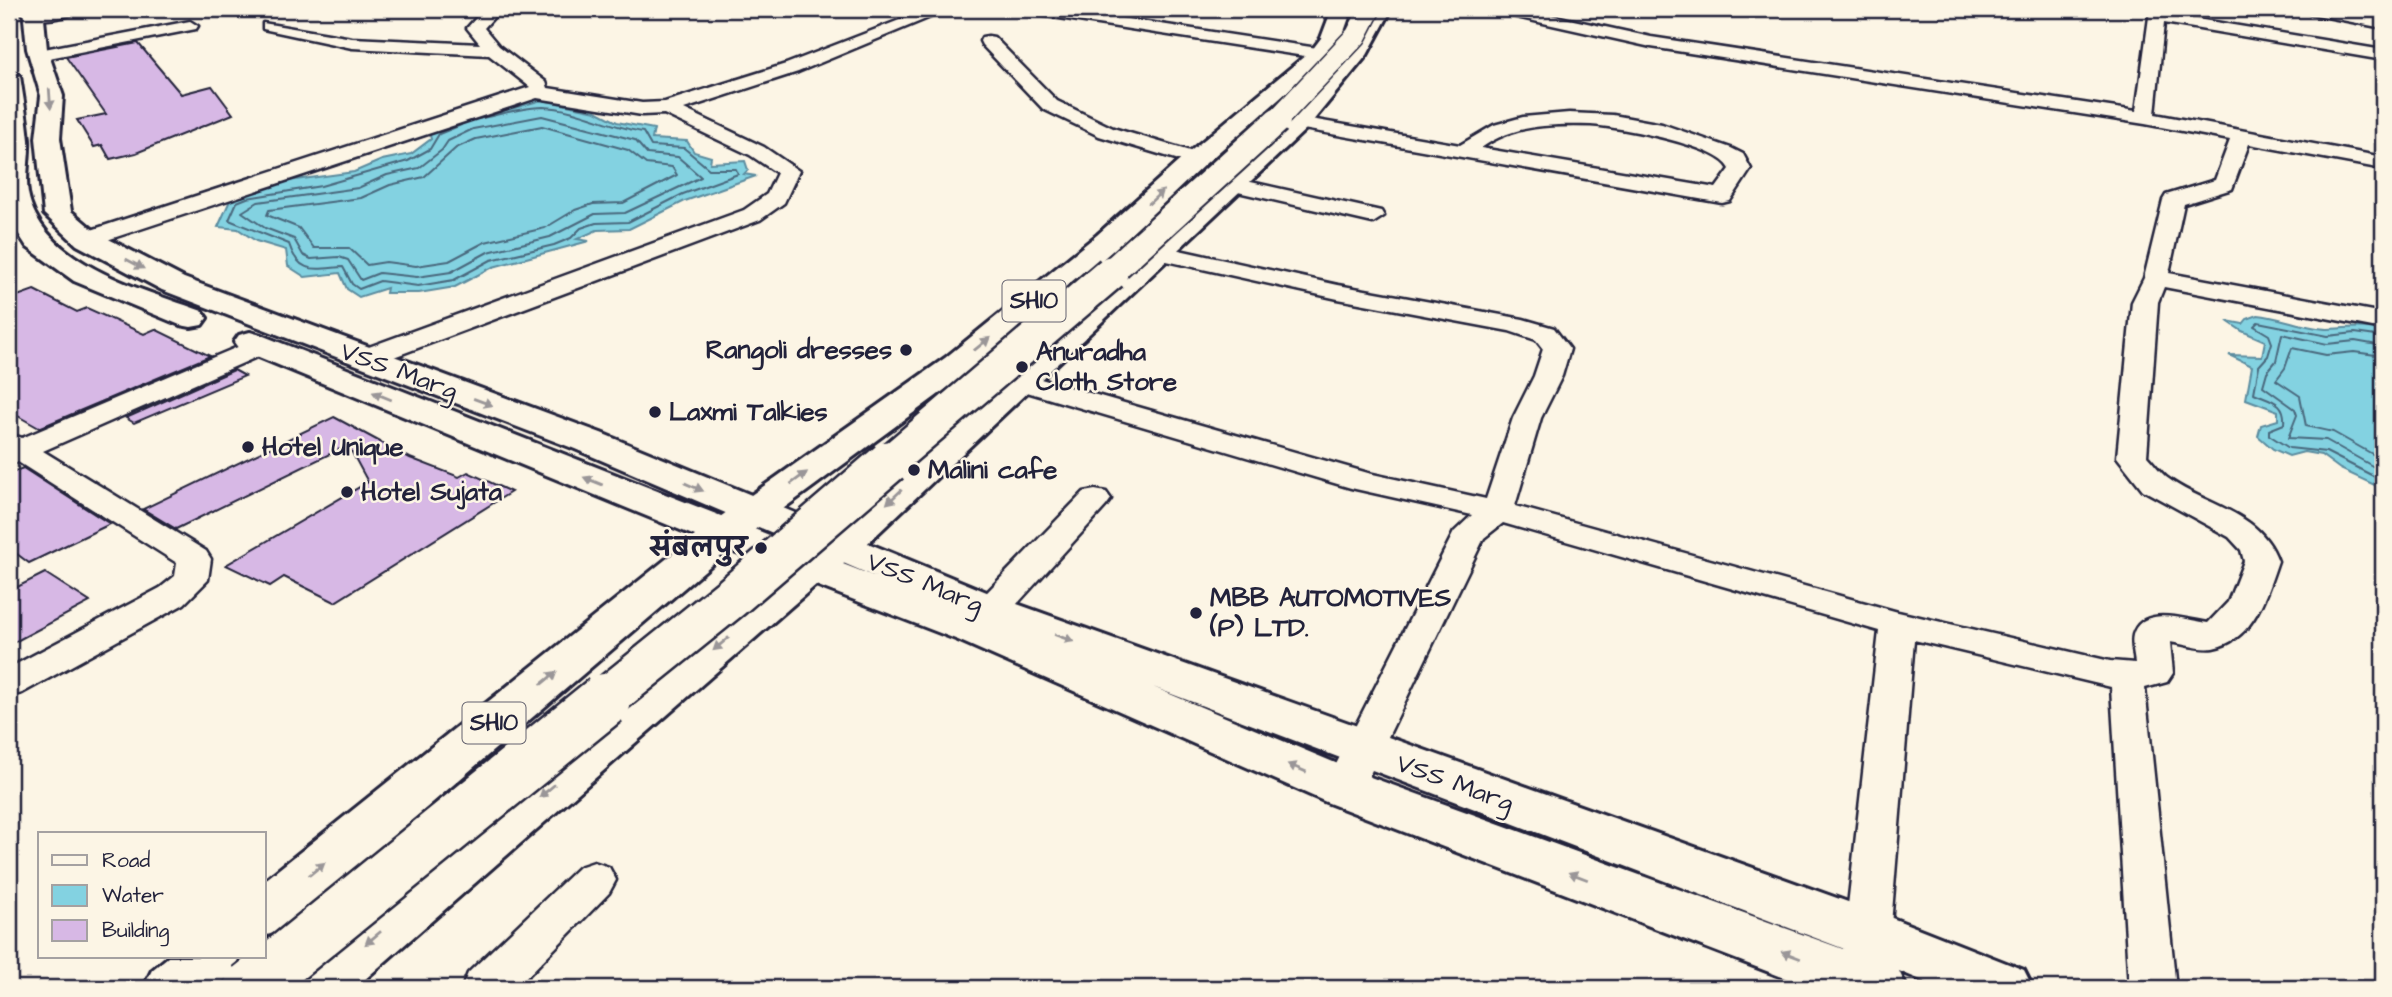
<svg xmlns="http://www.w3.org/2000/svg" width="2392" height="997" font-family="'Architects Daughter','Playpen Sans Deva',sans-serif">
	<rect width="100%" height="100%" fill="#fcf5e5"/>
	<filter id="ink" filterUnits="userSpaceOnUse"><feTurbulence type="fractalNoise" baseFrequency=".0143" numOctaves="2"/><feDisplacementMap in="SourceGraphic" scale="14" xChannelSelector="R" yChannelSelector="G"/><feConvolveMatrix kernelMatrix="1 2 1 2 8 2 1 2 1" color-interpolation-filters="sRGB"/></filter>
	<g filter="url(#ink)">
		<g fill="#83d2e1" stroke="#5c8c9f" stroke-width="2">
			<polygon points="542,100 596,111 617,122 654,129 652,139 687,141 694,152 711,157 710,163 745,161 748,170 744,174 756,176 685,201 629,229 597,230 577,239 589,241 493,267 455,287 419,293 386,293 387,288 359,297 347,289 340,273 305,277 288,266 286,250 256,241 238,229 218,227 232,196 273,183 354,172 382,160 411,154 431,139 429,132"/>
			<path d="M 2258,315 C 2281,317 2307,329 2328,329 C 2348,328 2363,326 2383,330 L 2383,489 L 2340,469 L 2321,455 L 2304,452 L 2289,456 L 2273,449 L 2258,436 L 2261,425 L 2278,420 L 2278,411 L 2246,399 L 2252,366 L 2229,355 L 2262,356 L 2265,341 L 2242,331 L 2227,321 L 2243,324 L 2247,319 Z"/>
		</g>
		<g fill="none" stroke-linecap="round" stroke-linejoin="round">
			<g stroke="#49687d" stroke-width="2">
				<polygon points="542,116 635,140 647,154 678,157 701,177 625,213 595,214 550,237 488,252 451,272 417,277 379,273 361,280 348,260 339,257 311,259 303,255 294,239 265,228 242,212 258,202 358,188 387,175 419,168 442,150 448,141 473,129"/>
				<path d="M 461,125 L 439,134 L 430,149 L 408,161 L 321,186 L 247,198 L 237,202 L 229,220 L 289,244 C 299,275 315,269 343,267 L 352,284 L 359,289 L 380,281 L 418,286 L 454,280 L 491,260 L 554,245 L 571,238 L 581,228 L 596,223 L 628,222 L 683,194 L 738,174 L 736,169 L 709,169 L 684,148 L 651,146 L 643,132 C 609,127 578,108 543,107 C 522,107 498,115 478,119"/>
				<polygon points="542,126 628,150 646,164 672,167 677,175 623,203 593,204 575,210 545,228 485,242 449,261 416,266 386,262 367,265 349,248 314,248 299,228 267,215 269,210 361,198 390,185 424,177 456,148 476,139"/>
				<path d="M 2383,337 L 2355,333 L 2328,336 L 2258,322 L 2254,326 L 2269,335 L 2272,343 L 2268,356 L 2259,366 L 2254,393 C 2273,401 2286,402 2284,424 L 2269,430 L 2269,435 L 2289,448 L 2326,452 L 2383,481"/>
				<polyline points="2383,346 2355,341 2327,344 2282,334 2276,361 2267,372 2263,386 2295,409 2297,415 2288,438 2326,440 2383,472"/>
				<polyline points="2383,356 2354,352 2326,355 2292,348 2285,368 2276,380 2300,396 2306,426 2333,432 2383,460"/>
			</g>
		</g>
		<g fill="#d7b8e5" stroke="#22223b" stroke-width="2">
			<polygon points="138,43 181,94 212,86 233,114 136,153 110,159 102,145 94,147 77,120 106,114 66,57"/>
			<polygon points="34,290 77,312 87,308 144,334 155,329 210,356 39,428 9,411 9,299"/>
			<polygon points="234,370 245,376 134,423 126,418"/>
			<polygon points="334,417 410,458 459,477 468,472 511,492 335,602 284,577 270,586 226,565 368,482 348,445 176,529 143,509"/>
			<polygon points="23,468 110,524 29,563 9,548 9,474"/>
			<polygon points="45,573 90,602 9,645 9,591"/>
		</g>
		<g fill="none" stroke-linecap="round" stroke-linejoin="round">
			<defs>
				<g id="minor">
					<path d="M 45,9 L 83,9 C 74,17 36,24 27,15 Z"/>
					<polygon points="484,9 501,9 484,28 499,46 546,82 548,88 642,103 665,102 786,64 928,9 950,9 798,72 684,109 764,147 799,171 784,203 760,220 375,364 355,364 351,358 355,352 744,210 767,194 777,173 750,155 664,114 642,115 537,98 95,244 79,244 75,239 79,234 530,87 489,55 352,48 263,29 263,23 352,38 480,44 467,28"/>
					<polygon points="1025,9 1062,9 1350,53 1359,58 1350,63 1033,14"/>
					<path d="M 1495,9 L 1523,9 L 1651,37 L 2136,111 L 2149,17 L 2153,9 L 2169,9 L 2167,14 L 2383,50 L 2383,60 L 2164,23 L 2155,114 L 2383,157 L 2383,169 L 2249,144 L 2232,189 L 2184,204 L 2169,273 L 2383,313 L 2383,329 L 2164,287 L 2158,302 L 2147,456 C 2153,462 2159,471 2166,477 C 2204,506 2260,510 2278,561 C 2266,595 2254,640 2213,648 C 2200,650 2183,644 2170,642 L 2173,673 L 2167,682 L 2145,688 L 2176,988 L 2129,988 L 2111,687 L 1914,640 L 1889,950 L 1882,964 L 1866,970 L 1850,964 L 1843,950 L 1879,631 L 1503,523 L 1484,538 L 1358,799 L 1344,804 L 1330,799 L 1324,788 L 1454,532 L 1472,515 L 1351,488 L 1010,387 L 1006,381 L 1010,375 L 1020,373 L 1368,473 L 1486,499 L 1513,418 L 1534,376 L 1543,349 L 1536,340 L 1509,331 L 1338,299 L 1153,258 L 1149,253 L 1153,248 L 1161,246 L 1338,285 L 1523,319 L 1554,328 L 1570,349 L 1562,376 L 1541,418 L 1515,506 L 1898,612 L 2110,661 L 2135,663 C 2134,655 2131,643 2133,635 C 2142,604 2186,620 2208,623 L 2228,602 L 2244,561 L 2241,550 L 2229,537 L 2143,490 L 2117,457 L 2132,302 L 2144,278 L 2163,200 L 2166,195 L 2215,180 L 2230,140 L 2145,124 L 1651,47 L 1503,14 Z"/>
					<polygon points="2303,9 2334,9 2383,18 2383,28 2311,14"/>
					<polygon points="190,21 198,26 196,29 39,60 30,55 39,50"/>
					<polygon points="988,36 994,37 1057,101 1113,128 1203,155 1206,159 1196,165 1099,136 1043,109 982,45 980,41 982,37"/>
					<path d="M 1248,108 L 1460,145 L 1494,125 L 1523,117 L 1569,113 L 1613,115 L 1662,124 L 1731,148 L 1743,154 L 1751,169 L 1730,201 L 1722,203 L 1241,118 L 1238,114 L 1241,110 ZM 1591,125 C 1618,127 1720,145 1730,169 L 1716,188 L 1481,148 C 1513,124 1554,124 1591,125 Z"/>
					<polygon points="1233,178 1381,211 1384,216 1373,223 1225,189 1222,184 1225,179"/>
					<polygon points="259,338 268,340 272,346 268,352 43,451 206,551 211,559 208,580 184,604 22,693 9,697 9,668 160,588 175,576 177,563 18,462 9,464 9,434 22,438"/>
					<polygon points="1095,490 1106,492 1111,499 1106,506 987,637 974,640 961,637 956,628 961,619 1084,492"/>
					<polygon points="594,862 609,867 616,880 609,893 516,988 462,988 468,973 579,867"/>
				</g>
				<g id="secondary">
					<path d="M 23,9 L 43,9 L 47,49 L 63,96 L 60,138 L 71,211 L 97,233 L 184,278 L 601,433 L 1006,600 L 1887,916 L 2024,970 L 2033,988 L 1940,988 L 1899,971 L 1907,988 L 1811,988 L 1326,802 L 958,640 L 795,577 L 239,349 L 234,342 L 239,335 L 250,332 L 261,335 L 876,577 L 575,449 L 162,290 L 77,245 L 44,214 L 36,138 L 41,96 L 27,49 ZM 1153,687 L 1847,950 L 1865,957 L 1362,774 Z"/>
					<path d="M 9,69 L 20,76 C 23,97 27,118 29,140 C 30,157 25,176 28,193 C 41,264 145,290 202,311 L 207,318 L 202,325 L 191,327 L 180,325 L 74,281 L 27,247 L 9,219 Z"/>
				</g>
				<g id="primary">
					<polygon points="1332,9 1352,9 1341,40 1326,58 1205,164 1117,247 969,372 738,542 283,930 264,936 264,881 710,524 945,358 1097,235 1187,154 1312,50 1321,38"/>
					<polygon points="1372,9 1392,9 1367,55 1307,128 853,557 825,577 355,988 285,988 294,970 795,559 825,539 1291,118 1351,49"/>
					<polygon points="168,957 239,957 231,975 214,988 143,988 152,970"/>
				</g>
			</defs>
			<use href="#minor" stroke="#22223b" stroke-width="5"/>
			<use href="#secondary" stroke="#22223b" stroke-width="6"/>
			<use href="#primary" stroke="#22223b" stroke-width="6"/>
			<use href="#minor" fill="#fcf5e5" fill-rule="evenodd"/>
			<use href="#secondary" fill="#fcf5e5" fill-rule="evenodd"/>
			<use href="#primary" fill="#fcf5e5" fill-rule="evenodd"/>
			<defs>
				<polyline id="primary-bridge-far4" points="1275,122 1356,36 1370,9"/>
				<polyline id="primary-bridge-far3" points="1109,274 1277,121"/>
				<polyline id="primary-bridge-far2" points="887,464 1111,273"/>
				<polyline id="primary-bridge-far1" points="603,701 732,597 889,462"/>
				<polyline id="primary-bridge" points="250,988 605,700"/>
			</defs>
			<use href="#primary-bridge-far4" stroke="#22223b" stroke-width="24" stroke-linecap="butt"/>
			<use href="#primary-bridge-far3" stroke="#22223b" stroke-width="30" stroke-linecap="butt"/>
			<use href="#primary-bridge-far2" stroke="#22223b" stroke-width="38" stroke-linecap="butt"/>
			<use href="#primary-bridge-far1" stroke="#22223b" stroke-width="46" stroke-linecap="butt"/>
			<use href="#primary-bridge" stroke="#22223b" stroke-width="57" stroke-linecap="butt"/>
			<use href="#primary-bridge-far4" stroke="#fcf5e5" stroke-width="21"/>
			<use href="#primary-bridge-far3" stroke="#fcf5e5" stroke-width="26"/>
			<use href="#primary-bridge-far2" stroke="#fcf5e5" stroke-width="33"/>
			<use href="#primary-bridge-far1" stroke="#fcf5e5" stroke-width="41"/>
			<use href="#primary-bridge" stroke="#fcf5e5" stroke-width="52"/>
		</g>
		<defs><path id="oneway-solid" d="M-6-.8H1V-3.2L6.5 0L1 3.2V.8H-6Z" transform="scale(1.75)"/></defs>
		<g fill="#9a9698">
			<use href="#oneway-solid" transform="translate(50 99) rotate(86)"/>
			<use href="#oneway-solid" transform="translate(1156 197) rotate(-43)"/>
			<use href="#oneway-solid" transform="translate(135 264) rotate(28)"/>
			<use href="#oneway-solid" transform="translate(982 344) rotate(-39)"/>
			<use href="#oneway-solid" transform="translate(382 396) rotate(-158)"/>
			<use href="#oneway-solid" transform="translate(483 402) rotate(20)"/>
			<use href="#oneway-solid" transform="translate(799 478) rotate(-36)"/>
			<use href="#oneway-solid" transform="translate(593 481) rotate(-158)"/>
			<use href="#oneway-solid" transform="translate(694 487) rotate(23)"/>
			<use href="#oneway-solid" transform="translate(894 497) rotate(137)"/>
			<use href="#oneway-solid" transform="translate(1064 638) rotate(20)"/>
			<use href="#oneway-solid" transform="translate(721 644) rotate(140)"/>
			<use href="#oneway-solid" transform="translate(549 678) rotate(-39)"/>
			<use href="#oneway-solid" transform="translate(1297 768) rotate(-157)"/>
			<use href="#oneway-solid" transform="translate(547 791) rotate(140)"/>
			<use href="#oneway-solid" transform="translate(317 869) rotate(-39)"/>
			<use href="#oneway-solid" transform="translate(1578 876) rotate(-159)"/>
			<use href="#oneway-solid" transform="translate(373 938) rotate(140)"/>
			<use href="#oneway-solid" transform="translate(1791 955) rotate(-159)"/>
		</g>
	</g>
	<g fill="#22223b" stroke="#fcf5e5" stroke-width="2.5">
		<circle cx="906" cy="350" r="7"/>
		<circle cx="1022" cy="367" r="7"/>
		<circle cx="655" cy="412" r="7"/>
		<circle cx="248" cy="447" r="7"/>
		<circle cx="914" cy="470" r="7"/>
		<circle cx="347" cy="492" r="7"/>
		<circle cx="761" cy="548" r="7"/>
		<circle cx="1196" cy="613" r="7"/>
	</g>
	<g text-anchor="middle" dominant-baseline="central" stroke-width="5" stroke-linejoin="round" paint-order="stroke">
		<g fill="#fcf5e5" stroke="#63616e" stroke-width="2">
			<rect x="1002.5" y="280.5" width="63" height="41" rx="5"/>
			<rect x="462.5" y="702.5" width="63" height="41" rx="5"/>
		</g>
		<g font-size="24" font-weight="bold" fill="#22223b">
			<text x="1034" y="301">SH10</text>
			<text x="494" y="723">SH10</text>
		</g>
		<g font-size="26" font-weight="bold" fill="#22223b" stroke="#fcf5e5" text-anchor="start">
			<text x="892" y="350" text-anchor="end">Rangoli dresses</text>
			<text x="1036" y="352">Anuradha<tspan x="1036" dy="30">Cloth Store</tspan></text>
			<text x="669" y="412">Laxmi Talkies</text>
			<text x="262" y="447">Hotel Unique</text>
			<text x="928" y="470">Malini cafe</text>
			<text x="361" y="492">Hotel Sujata</text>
			<text x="747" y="548" text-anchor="end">संबलपुर</text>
			<text x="1210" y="598">MBB AUTOMOTIVES<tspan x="1210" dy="30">(P) LTD.</tspan></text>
		</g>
		<g font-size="26" fill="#22223b" stroke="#fcf5e5">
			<text transform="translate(399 371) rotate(20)">VSS Marg</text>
			<text transform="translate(925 583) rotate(22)">VSS Marg</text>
			<text transform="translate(1455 783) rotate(20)">VSS Marg</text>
		</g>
	</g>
	<rect width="2392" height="997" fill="none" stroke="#fcf5e5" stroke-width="35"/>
	<rect x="18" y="18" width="2357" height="962" fill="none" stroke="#22223b" stroke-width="2.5" filter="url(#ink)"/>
	<rect x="38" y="832" width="228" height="126" fill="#fcf5e5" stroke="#a5a1a1" stroke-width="2"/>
	<rect x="52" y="855" width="35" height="10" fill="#fcf5e5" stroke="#a5a1a1" stroke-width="2"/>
	<text x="102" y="867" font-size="21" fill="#22223b">Road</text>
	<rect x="52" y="885" width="35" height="21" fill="#83d2e1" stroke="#a5a1a1" stroke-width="2"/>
	<text x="102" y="902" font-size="21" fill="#22223b">Water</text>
	<rect x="52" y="920" width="35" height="21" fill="#d7b8e5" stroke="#a5a1a1" stroke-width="2"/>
	<text x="102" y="937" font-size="21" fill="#22223b">Building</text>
</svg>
